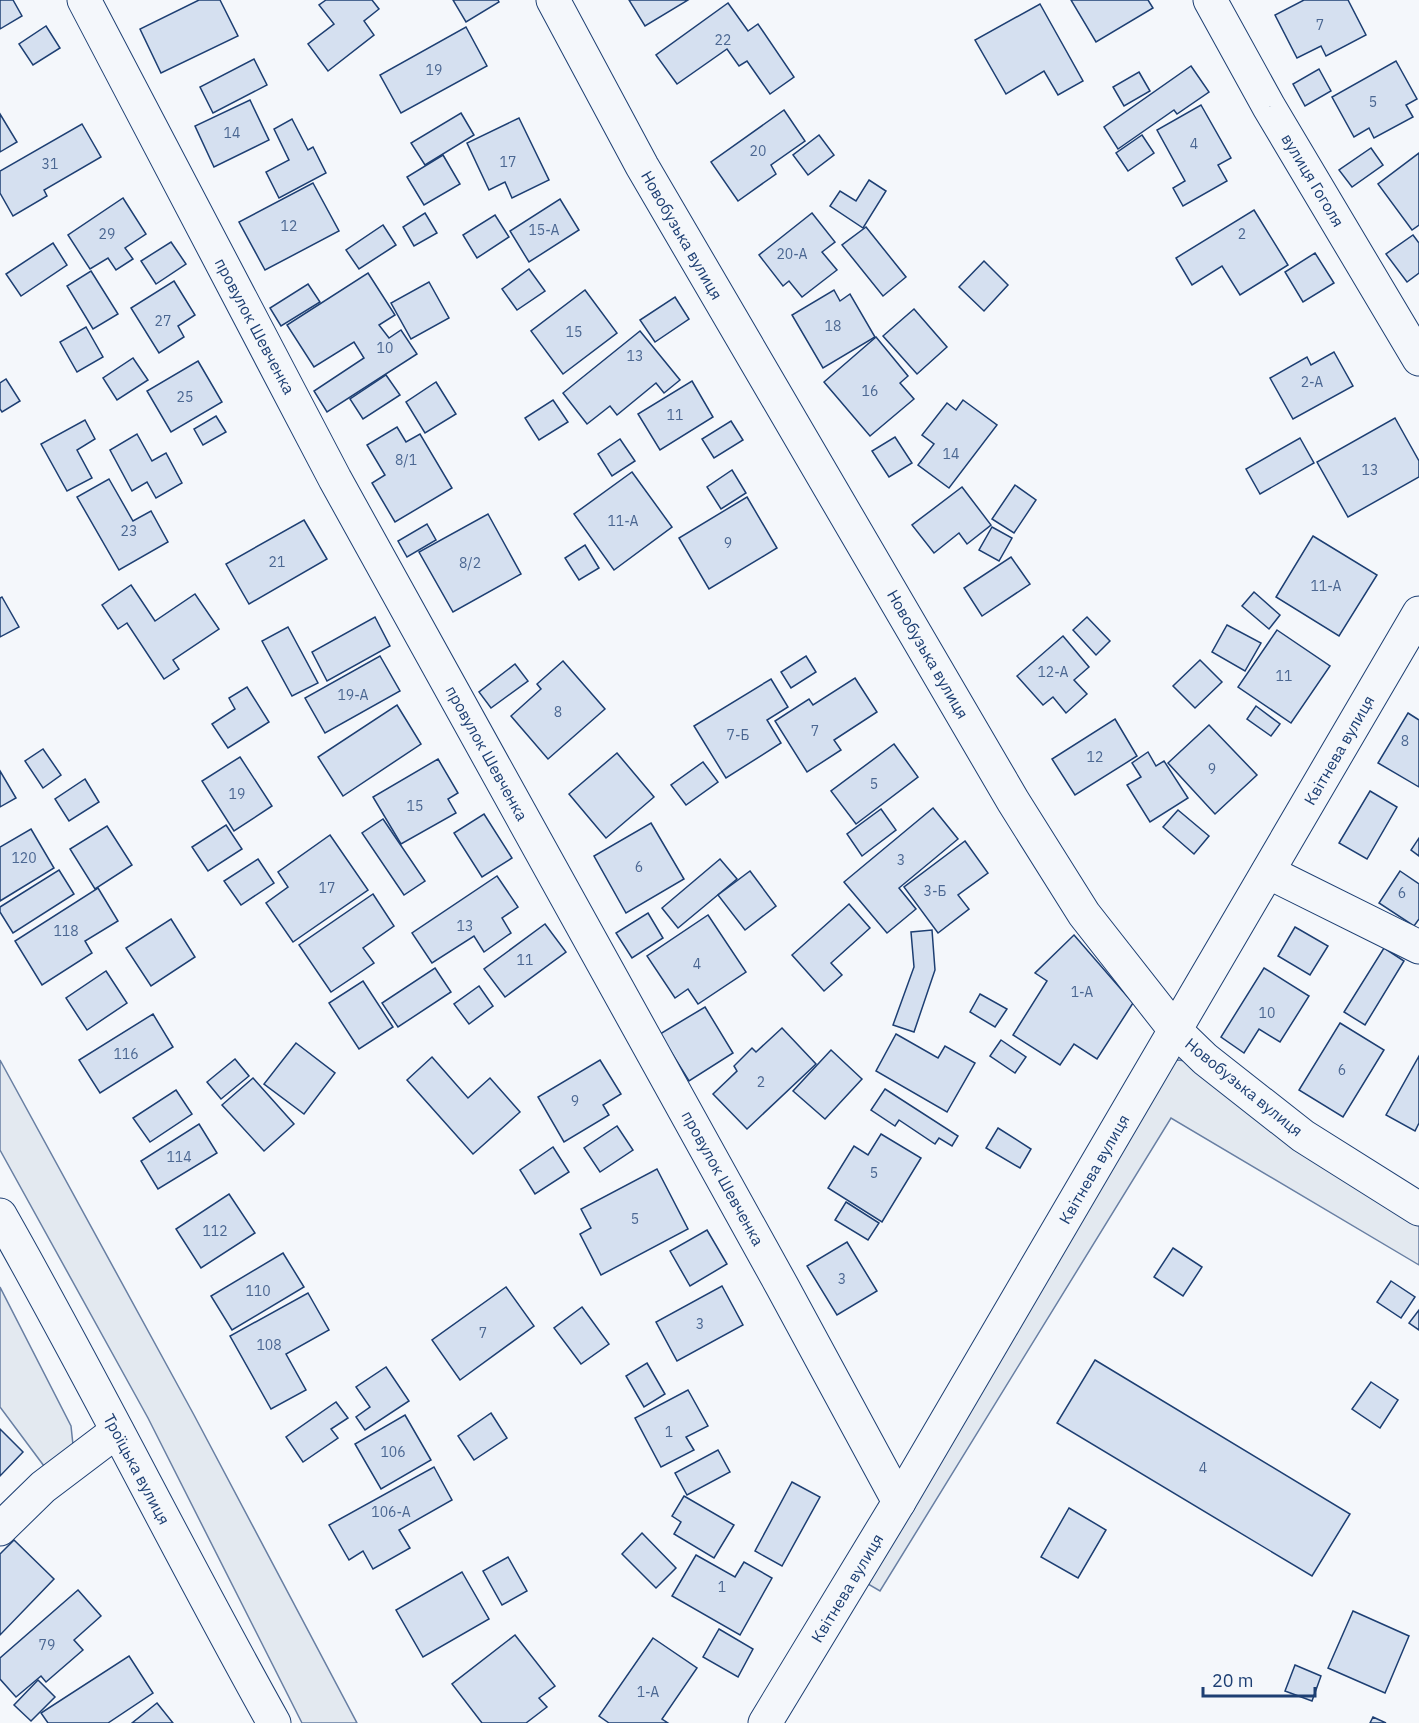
<svg xmlns="http://www.w3.org/2000/svg" width="1419" height="1723" font-family="'IBM Plex Sans',sans-serif">
	<rect width="100%" height="100%" fill="#f4f7fb"/>
	<g fill="#e3e9f0" stroke="#687fa3" stroke-width="1.5">
		<polygon points="0,1060 194,1415 357,1723 302,1723 148,1418 0,1150"/>
		<polygon points="1177,1060 1188,1061 1419,1221 1419,1265 1171,1118 880,1591 868,1584 1168,1066"/>
		<polygon points="0,1287 71,1426 73,1445 47,1470 0,1407"/>
	</g>
	<g fill="#d5e0f0" stroke="#1d3f73" stroke-width="1.5">
		<polygon points="0,0 13,0 22,16 0,29"/>
		<polygon points="199,0 220,0 238,36 161,73 140,29"/>
		<polygon points="326,0 372,0 379,9 364,21 374,35 328,71 308,44 334,24 319,5"/>
		<polygon points="453,0 498,0 499,2 466,22"/>
		<polygon points="629,0 688,0 645,26"/>
		<polygon points="1071,0 1148,0 1153,8 1096,42"/>
		<polygon points="1304,0 1348,0 1366,35 1326,56 1321,46 1297,58 1275,15"/>
		<polygon points="728,3 748,31 758,24 794,77 770,94 747,61 739,66 727,49 677,84 656,55"/>
		<polygon points="1040,4 1083,81 1058,95 1044,71 1006,94 975,40"/>
		<polygon points="46,26 60,48 33,65 19,44"/>
		<polygon points="466,27 487,66 401,113 380,75"/>
		<polygon points="254,59 267,85 213,113 200,87"/>
		<polygon points="1396,61 1417,99 1406,105 1413,117 1374,138 1369,128 1354,137 1332,97"/>
		<polygon points="1191,66 1209,92 1177,114 1174,110 1118,149 1104,127"/>
		<polygon points="1319,69 1331,91 1305,106 1293,84"/>
		<polygon points="1139,72 1150,91 1124,106 1113,87"/>
		<polygon points="250,100 269,140 214,167 195,126"/>
		<polygon points="1201,105 1231,158 1218,165 1227,181 1183,206 1173,188 1185,181 1157,130"/>
		<polygon points="784,110 805,141 771,165 776,174 738,201 711,162"/>
		<polygon points="461,113 474,135 425,165 411,143"/>
		<polygon points="0,114 17,142 0,152"/>
		<polygon points="519,118 549,180 512,198 505,182 489,190 467,143"/>
		<polygon points="292,119 308,150 313,147 326,173 279,198 266,172 289,160 274,129"/>
		<polygon points="82,124 101,157 44,190 47,196 13,216 0,193 0,171"/>
		<polygon points="819,135 834,155 808,175 793,155"/>
		<polygon points="1142,135 1154,153 1128,171 1116,153"/>
		<polygon points="1371,148 1383,165 1352,187 1339,170"/>
		<polygon points="1419,153 1419,225 1412,230 1378,184"/>
		<polygon points="443,155 460,184 424,205 407,177"/>
		<polygon points="869,180 886,191 863,228 830,206 840,191 856,201"/>
		<polygon points="313,183 339,231 265,270 239,222"/>
		<polygon points="123,198 146,234 125,248 133,259 116,270 108,258 90,269 68,235"/>
		<polygon points="560,199 579,230 529,262 510,231"/>
		<polygon points="1254,210 1288,265 1240,295 1222,266 1192,285 1176,258"/>
		<polygon points="425,213 437,233 414,246 403,227"/>
		<polygon points="812,213 835,242 822,252 837,270 802,297 789,281 783,286 759,255"/>
		<polygon points="495,215 509,237 477,258 463,235"/>
		<polygon points="383,225 396,245 359,269 346,250"/>
		<polygon points="866,227 906,277 883,296 842,245"/>
		<polygon points="1413,235 1419,243 1419,273 1407,282 1386,254"/>
		<polygon points="171,242 186,264 156,284 141,261"/>
		<polygon points="53,243 67,265 21,296 6,274"/>
		<polygon points="1315,253 1334,283 1303,302 1285,272"/>
		<polygon points="984,261 1008,285 984,311 959,287"/>
		<polygon points="529,269 545,291 517,310 502,289"/>
		<polygon points="91,271 118,314 93,329 67,286"/>
		<polygon points="368,273 395,315 379,325 389,338 401,330 417,354 327,412 314,391 364,358 354,342 314,367 287,325"/>
		<polygon points="174,281 195,315 178,326 184,337 159,353 131,308"/>
		<polygon points="429,282 449,318 411,339 391,303"/>
		<polygon points="308,284 320,302 281,326 270,308"/>
		<polygon points="585,290 617,333 563,374 531,331"/>
		<polygon points="834,290 840,301 850,294 875,337 823,368 792,315"/>
		<polygon points="675,297 689,319 655,342 640,320"/>
		<polygon points="914,309 947,347 917,374 883,336"/>
		<polygon points="86,327 103,357 77,372 60,342"/>
		<polygon points="640,331 680,380 664,393 656,383 617,415 610,406 587,424 563,393"/>
		<polygon points="876,337 908,376 900,383 914,399 870,436 824,382"/>
		<polygon points="1334,352 1353,386 1293,419 1270,378 1307,357 1311,365"/>
		<polygon points="133,358 148,380 117,400 103,378"/>
		<polygon points="198,361 222,402 171,432 147,391"/>
		<polygon points="386,375 400,395 363,419 350,399"/>
		<polygon points="6,379 20,401 2,412 0,409 0,383"/>
		<polygon points="692,381 713,417 660,450 638,414"/>
		<polygon points="436,382 456,414 425,433 406,402"/>
		<polygon points="553,400 568,422 539,440 525,418"/>
		<polygon points="963,400 997,425 949,488 918,465 934,444 922,435 947,403 956,410"/>
		<polygon points="216,416 226,432 203,445 194,429"/>
		<polygon points="1395,418 1419,461 1419,477 1348,517 1317,462"/>
		<polygon points="85,420 95,439 77,450 92,478 67,491 41,444"/>
		<polygon points="731,421 743,440 714,458 702,439"/>
		<polygon points="397,427 406,442 420,434 452,488 395,522 372,483 385,475 367,445"/>
		<polygon points="137,434 152,461 166,453 182,483 156,498 147,482 132,491 110,450"/>
		<polygon points="895,437 912,463 889,477 872,451"/>
		<polygon points="1300,438 1314,463 1260,494 1246,469"/>
		<polygon points="620,439 635,461 612,476 598,454"/>
		<polygon points="732,470 746,493 721,509 707,487"/>
		<polygon points="632,472 672,527 614,570 574,514"/>
		<polygon points="109,479 133,521 151,511 168,542 119,570 77,497"/>
		<polygon points="1015,485 1036,500 1014,533 992,519"/>
		<polygon points="962,487 991,525 967,544 959,533 934,553 912,525"/>
		<polygon points="747,497 777,548 709,589 679,538"/>
		<polygon points="488,514 521,574 453,612 419,552"/>
		<polygon points="304,520 327,559 249,604 226,564"/>
		<polygon points="427,524 436,540 407,557 398,541"/>
		<polygon points="992,527 1012,538 999,561 979,550"/>
		<polygon points="1313,536 1377,575 1339,636 1276,597"/>
		<polygon points="585,545 599,568 579,580 565,558"/>
		<polygon points="1011,557 1030,584 982,616 964,588"/>
		<polygon points="131,585 155,621 195,594 219,629 173,660 179,669 164,679 127,623 118,629 102,605"/>
		<polygon points="1254,592 1280,615 1269,629 1242,606"/>
		<polygon points="2,597 19,627 0,637 0,598"/>
		<polygon points="375,617 390,646 327,681 312,652"/>
		<polygon points="1087,617 1110,641 1096,655 1073,630"/>
		<polygon points="1227,625 1261,643 1245,671 1212,652"/>
		<polygon points="288,627 318,683 292,696 262,641"/>
		<polygon points="1277,630 1330,666 1291,723 1238,687"/>
		<polygon points="1063,636 1089,667 1074,680 1087,694 1066,713 1053,697 1043,705 1017,676"/>
		<polygon points="380,656 400,691 325,733 305,698"/>
		<polygon points="806,656 816,672 791,688 781,672"/>
		<polygon points="1200,660 1222,682 1195,708 1173,686"/>
		<polygon points="563,661 605,709 548,759 511,716 541,689 537,684"/>
		<polygon points="515,664 528,681 491,708 479,692"/>
		<polygon points="855,678 877,712 834,740 841,750 807,772 775,721 809,699 813,705"/>
		<polygon points="771,679 788,707 767,720 781,743 726,778 694,726"/>
		<polygon points="247,687 269,722 228,748 212,724 235,709 229,698"/>
		<polygon points="397,705 421,744 343,796 318,757"/>
		<polygon points="1256,706 1280,724 1271,736 1247,719"/>
		<polygon points="1408,713 1419,720 1419,787 1378,763"/>
		<polygon points="1115,719 1137,756 1075,795 1052,759"/>
		<polygon points="1209,725 1257,775 1215,814 1168,763"/>
		<polygon points="894,744 918,777 856,824 831,791"/>
		<polygon points="43,749 61,775 43,788 25,761"/>
		<polygon points="1148,752 1156,766 1164,761 1188,798 1150,822 1127,785 1141,777 1132,763"/>
		<polygon points="617,753 654,797 606,838 569,794"/>
		<polygon points="240,757 272,806 234,831 202,781"/>
		<polygon points="438,759 458,793 448,799 456,813 401,844 373,797"/>
		<polygon points="703,762 718,782 686,805 671,785"/>
		<polygon points="0,771 16,798 0,807"/>
		<polygon points="85,779 99,802 69,821 55,799"/>
		<polygon points="1370,791 1397,807 1367,859 1339,843"/>
		<polygon points="933,808 958,839 899,888 916,909 887,933 844,882"/>
		<polygon points="881,809 896,830 862,856 847,834"/>
		<polygon points="1178,810 1209,836 1194,854 1163,827"/>
		<polygon points="484,814 512,858 482,877 454,833"/>
		<polygon points="383,819 425,881 404,895 362,833"/>
		<polygon points="651,823 684,879 626,913 594,856"/>
		<polygon points="226,825 242,849 208,871 192,847"/>
		<polygon points="107,826 132,865 95,889 70,849"/>
		<polygon points="31,829 54,868 0,901 0,847"/>
		<polygon points="330,835 368,890 293,942 266,903 288,887 278,872"/>
		<polygon points="1419,838 1419,856 1411,850"/>
		<polygon points="965,841 988,873 958,895 969,909 938,933 904,887"/>
		<polygon points="258,859 274,883 241,905 224,881"/>
		<polygon points="720,859 737,879 678,928 662,908"/>
		<polygon points="59,870 74,894 13,933 0,912 0,907"/>
		<polygon points="750,871 776,906 745,930 718,895"/>
		<polygon points="1400,871 1419,884 1419,919 1414,926 1379,903"/>
		<polygon points="497,876 518,907 502,918 511,933 484,952 474,936 432,963 412,933"/>
		<polygon points="98,888 118,921 85,941 92,953 42,985 15,941"/>
		<polygon points="373,894 394,926 363,948 374,963 331,992 299,945"/>
		<polygon points="849,904 870,928 831,963 842,975 824,991 792,955"/>
		<polygon points="648,913 663,938 632,958 616,933"/>
		<polygon points="708,915 746,972 698,1004 688,989 675,998 647,956"/>
		<polygon points="171,919 195,957 151,986 126,948"/>
		<polygon points="545,924 566,952 505,997 484,969"/>
		<polygon points="1295,927 1328,946 1310,975 1278,956"/>
		<polygon points="932,930 935,970 914,1032 893,1025 914,967 911,932"/>
		<polygon points="1074,935 1133,1003 1097,1059 1074,1044 1060,1065 1013,1035 1047,981 1035,973"/>
		<polygon points="1384,948 1404,961 1365,1025 1344,1012"/>
		<polygon points="435,968 451,992 398,1027 382,1003"/>
		<polygon points="1264,968 1309,996 1280,1042 1259,1029 1244,1053 1221,1037"/>
		<polygon points="106,971 127,1003 87,1030 66,998"/>
		<polygon points="363,981 393,1027 359,1049 329,1003"/>
		<polygon points="479,986 493,1006 469,1024 454,1004"/>
		<polygon points="980,994 1007,1009 995,1027 970,1012"/>
		<polygon points="705,1007 733,1053 689,1081 660,1034"/>
		<polygon points="153,1014 173,1047 100,1093 79,1060"/>
		<polygon points="1340,1023 1384,1050 1343,1117 1299,1090"/>
		<polygon points="782,1028 816,1064 747,1129 713,1094 737,1071 734,1066 752,1048 756,1052"/>
		<polygon points="896,1034 938,1058 945,1046 975,1063 947,1112 876,1071"/>
		<polygon points="1001,1040 1026,1057 1015,1073 990,1056"/>
		<polygon points="296,1043 335,1073 304,1114 264,1084"/>
		<polygon points="831,1050 862,1079 825,1119 793,1091"/>
		<polygon points="1419,1056 1419,1123 1415,1131 1386,1115"/>
		<polygon points="432,1057 468,1098 490,1078 520,1112 473,1154 407,1080"/>
		<polygon points="235,1059 249,1076 221,1099 207,1082"/>
		<polygon points="600,1060 621,1094 603,1105 609,1115 564,1142 538,1097"/>
		<polygon points="253,1078 294,1124 264,1151 222,1105"/>
		<polygon points="885,1089 958,1136 952,1146 939,1138 935,1144 899,1120 895,1126 871,1110"/>
		<polygon points="176,1090 192,1114 150,1142 133,1118"/>
		<polygon points="199,1124 217,1153 158,1189 141,1161"/>
		<polygon points="617,1126 633,1150 600,1172 584,1148"/>
		<polygon points="998,1128 1031,1149 1020,1168 986,1148"/>
		<polygon points="881,1134 921,1158 882,1222 828,1188 854,1146 868,1155"/>
		<polygon points="553,1147 569,1172 535,1194 520,1170"/>
		<polygon points="657,1169 688,1229 601,1275 580,1234 591,1228 581,1209"/>
		<polygon points="229,1194 255,1233 201,1268 176,1229"/>
		<polygon points="846,1202 879,1223 868,1240 835,1220"/>
		<polygon points="707,1230 727,1264 690,1286 670,1251"/>
		<polygon points="847,1242 877,1291 837,1315 807,1266"/>
		<polygon points="1173,1248 1202,1267 1183,1296 1154,1277"/>
		<polygon points="283,1253 304,1287 232,1330 211,1296"/>
		<polygon points="1391,1281 1415,1297 1401,1318 1377,1302"/>
		<polygon points="722,1286 743,1325 677,1361 656,1322"/>
		<polygon points="506,1287 534,1326 460,1380 432,1340"/>
		<polygon points="308,1293 329,1330 286,1354 306,1390 271,1409 230,1336"/>
		<polygon points="582,1307 609,1344 581,1364 554,1328"/>
		<polygon points="1419,1310 1419,1330 1409,1323"/>
		<polygon points="1095,1360 1350,1514 1312,1576 1057,1423"/>
		<polygon points="647,1363 665,1394 644,1407 626,1376"/>
		<polygon points="386,1367 409,1401 365,1430 356,1417 370,1407 356,1387"/>
		<polygon points="1371,1382 1398,1400 1380,1428 1352,1409"/>
		<polygon points="688,1390 708,1426 686,1437 694,1450 661,1467 635,1418"/>
		<polygon points="336,1402 348,1418 331,1429 338,1438 303,1462 286,1437"/>
		<polygon points="491,1413 507,1438 474,1460 458,1436"/>
		<polygon points="405,1415 431,1460 381,1489 355,1444"/>
		<polygon points="0,1429 23,1452 0,1476"/>
		<polygon points="718,1450 730,1472 687,1495 675,1473"/>
		<polygon points="434,1467 452,1500 399,1530 410,1548 373,1569 363,1551 349,1560 329,1525"/>
		<polygon points="792,1482 820,1497 782,1566 755,1551"/>
		<polygon points="684,1496 734,1525 714,1558 674,1534 681,1522 672,1516"/>
		<polygon points="1069,1508 1106,1530 1078,1578 1041,1557"/>
		<polygon points="642,1533 676,1568 656,1588 622,1554"/>
		<polygon points="14,1540 54,1579 0,1635 0,1554"/>
		<polygon points="696,1555 735,1577 744,1562 772,1578 740,1635 672,1596"/>
		<polygon points="508,1557 527,1591 502,1605 483,1571"/>
		<polygon points="462,1572 489,1619 423,1657 396,1610"/>
		<polygon points="78,1590 101,1616 74,1640 83,1650 46,1682 41,1676 16,1697 0,1679 0,1658"/>
		<polygon points="1353,1611 1409,1636 1385,1693 1328,1668"/>
		<polygon points="719,1629 753,1649 738,1677 703,1657"/>
		<polygon points="515,1635 555,1686 539,1698 547,1707 526,1723 482,1723 452,1684"/>
		<polygon points="653,1638 697,1668 662,1719 668,1723 609,1723 599,1716"/>
		<polygon points="129,1656 153,1693 108,1723 48,1723 41,1713"/>
		<polygon points="1295,1665 1321,1676 1312,1701 1285,1691"/>
		<polygon points="38,1680 55,1697 31,1721 14,1705"/>
		<polygon points="157,1703 173,1723 132,1723"/>
		<polygon points="1373,1717 1386,1723 1370,1723"/>
	</g>
	<g fill="none" stroke-linecap="round" stroke-linejoin="round">
		<defs>
			<g id="minor">
				<polyline points="84,0 335,479 782,1286 899,1502"/>
				<polyline points="553,0 642,166 1013,801 1084,914 1175,1030 1205,1059 1303,1136 1419,1209"/>
				<polyline points="1210,0 1269,107 1419,359"/>
				<polyline points="1268,872 1419,947"/>
				<polyline points="0,1529 43,1487 117,1431"/>
				<polyline points="765,1723 899,1502 1419,613"/>
			</g>
			<path id="major" d="M 0,1215 C 95,1382 180,1555 274,1723"/>
		</defs>
		<use href="#minor" stroke="#1d3f73" stroke-width="35"/>
		<use href="#major" stroke="#1d3f73" stroke-width="35"/>
		<use href="#minor" stroke="#f4f7fb" stroke-width="33"/>
		<use href="#major" stroke="#f4f7fb" stroke-width="33"/>
	</g>
	<g text-anchor="middle" dominant-baseline="central" stroke-width="4.5" stroke-linejoin="round" paint-order="stroke">
		<g font-size="14" fill="#4b6792">
			<text x="1320" y="25">7</text>
			<text x="723" y="40">22</text>
			<text x="434" y="70">19</text>
			<text x="1373" y="102">5</text>
			<text x="232" y="133">14</text>
			<text x="1194" y="144">4</text>
			<text x="758" y="151">20</text>
			<text x="508" y="162">17</text>
			<text x="50" y="164">31</text>
			<text x="289" y="226">12</text>
			<text x="544" y="230">15-А</text>
			<text x="107" y="234">29</text>
			<text x="1242" y="234">2</text>
			<text x="792" y="254">20-А</text>
			<text x="163" y="321">27</text>
			<text x="833" y="326">18</text>
			<text x="574" y="332">15</text>
			<text x="385" y="348">10</text>
			<text x="635" y="356">13</text>
			<text x="1312" y="382">2-А</text>
			<text x="870" y="391">16</text>
			<text x="185" y="397">25</text>
			<text x="675" y="415">11</text>
			<text x="951" y="454">14</text>
			<text x="406" y="460">8/1</text>
			<text x="1370" y="470">13</text>
			<text x="623" y="521">11-А</text>
			<text x="129" y="531">23</text>
			<text x="728" y="543">9</text>
			<text x="277" y="562">21</text>
			<text x="470" y="563">8/2</text>
			<text x="1326" y="586">11-А</text>
			<text x="1053" y="672">12-А</text>
			<text x="1284" y="676">11</text>
			<text x="353" y="695">19-А</text>
			<text x="558" y="712">8</text>
			<text x="815" y="731">7</text>
			<text x="738" y="735">7-Б</text>
			<text x="1405" y="741">8</text>
			<text x="1095" y="757">12</text>
			<text x="1212" y="769">9</text>
			<text x="874" y="784">5</text>
			<text x="237" y="794">19</text>
			<text x="415" y="806">15</text>
			<text x="24" y="858">120</text>
			<text x="901" y="860">3</text>
			<text x="639" y="867">6</text>
			<text x="327" y="888">17</text>
			<text x="935" y="891">3-Б</text>
			<text x="1402" y="893">6</text>
			<text x="465" y="926">13</text>
			<text x="66" y="931">118</text>
			<text x="525" y="960">11</text>
			<text x="697" y="964">4</text>
			<text x="1082" y="992">1-А</text>
			<text x="1267" y="1013">10</text>
			<text x="126" y="1054">116</text>
			<text x="1342" y="1070">6</text>
			<text x="761" y="1082">2</text>
			<text x="575" y="1101">9</text>
			<text x="179" y="1157">114</text>
			<text x="874" y="1173">5</text>
			<text x="635" y="1219">5</text>
			<text x="215" y="1231">112</text>
			<text x="842" y="1279">3</text>
			<text x="258" y="1291">110</text>
			<text x="700" y="1324">3</text>
			<text x="483" y="1333">7</text>
			<text x="269" y="1345">108</text>
			<text x="669" y="1432">1</text>
			<text x="393" y="1452">106</text>
			<text x="1203" y="1468">4</text>
			<text x="391" y="1512">106-А</text>
			<text x="722" y="1587">1</text>
			<text x="47" y="1645">79</text>
			<text x="648" y="1692">1-А</text>
		</g>
		<g font-size="16" fill="#1d3f73" stroke="#f4f7fb">
			<text transform="translate(1313 180) rotate(59)">вулиця Гоголя</text>
			<text transform="translate(682 235) rotate(60)">Новобузька вулиця</text>
			<text transform="translate(255 326) rotate(62)">провулок Шевченка</text>
			<text transform="translate(928 654) rotate(60)">Новобузька вулиця</text>
			<text transform="translate(1339 750) rotate(-60)">Квітнева вулиця</text>
			<text transform="translate(487 753) rotate(61)">провулок Шевченка</text>
			<text transform="translate(1244 1087) rotate(39)">Новобузька вулиця</text>
			<text transform="translate(1094 1169) rotate(-60)">Квітнева вулиця</text>
			<text transform="translate(723 1178) rotate(61)">провулок Шевченка</text>
			<text transform="translate(137 1469) rotate(62)">Троїцька вулиця</text>
			<text transform="translate(847 1588) rotate(-59)">Квітнева вулиця</text>
		</g>
	</g>
	<path d="M1203 1687v9h112v-9" fill="none" stroke="#1d3f73" stroke-width="3"/>
	<text x="1212" y="1687" font-size="18" fill="#1d3f73" stroke="#f4f7fb" stroke-width="4.5" paint-order="stroke">20 m</text>
</svg>
